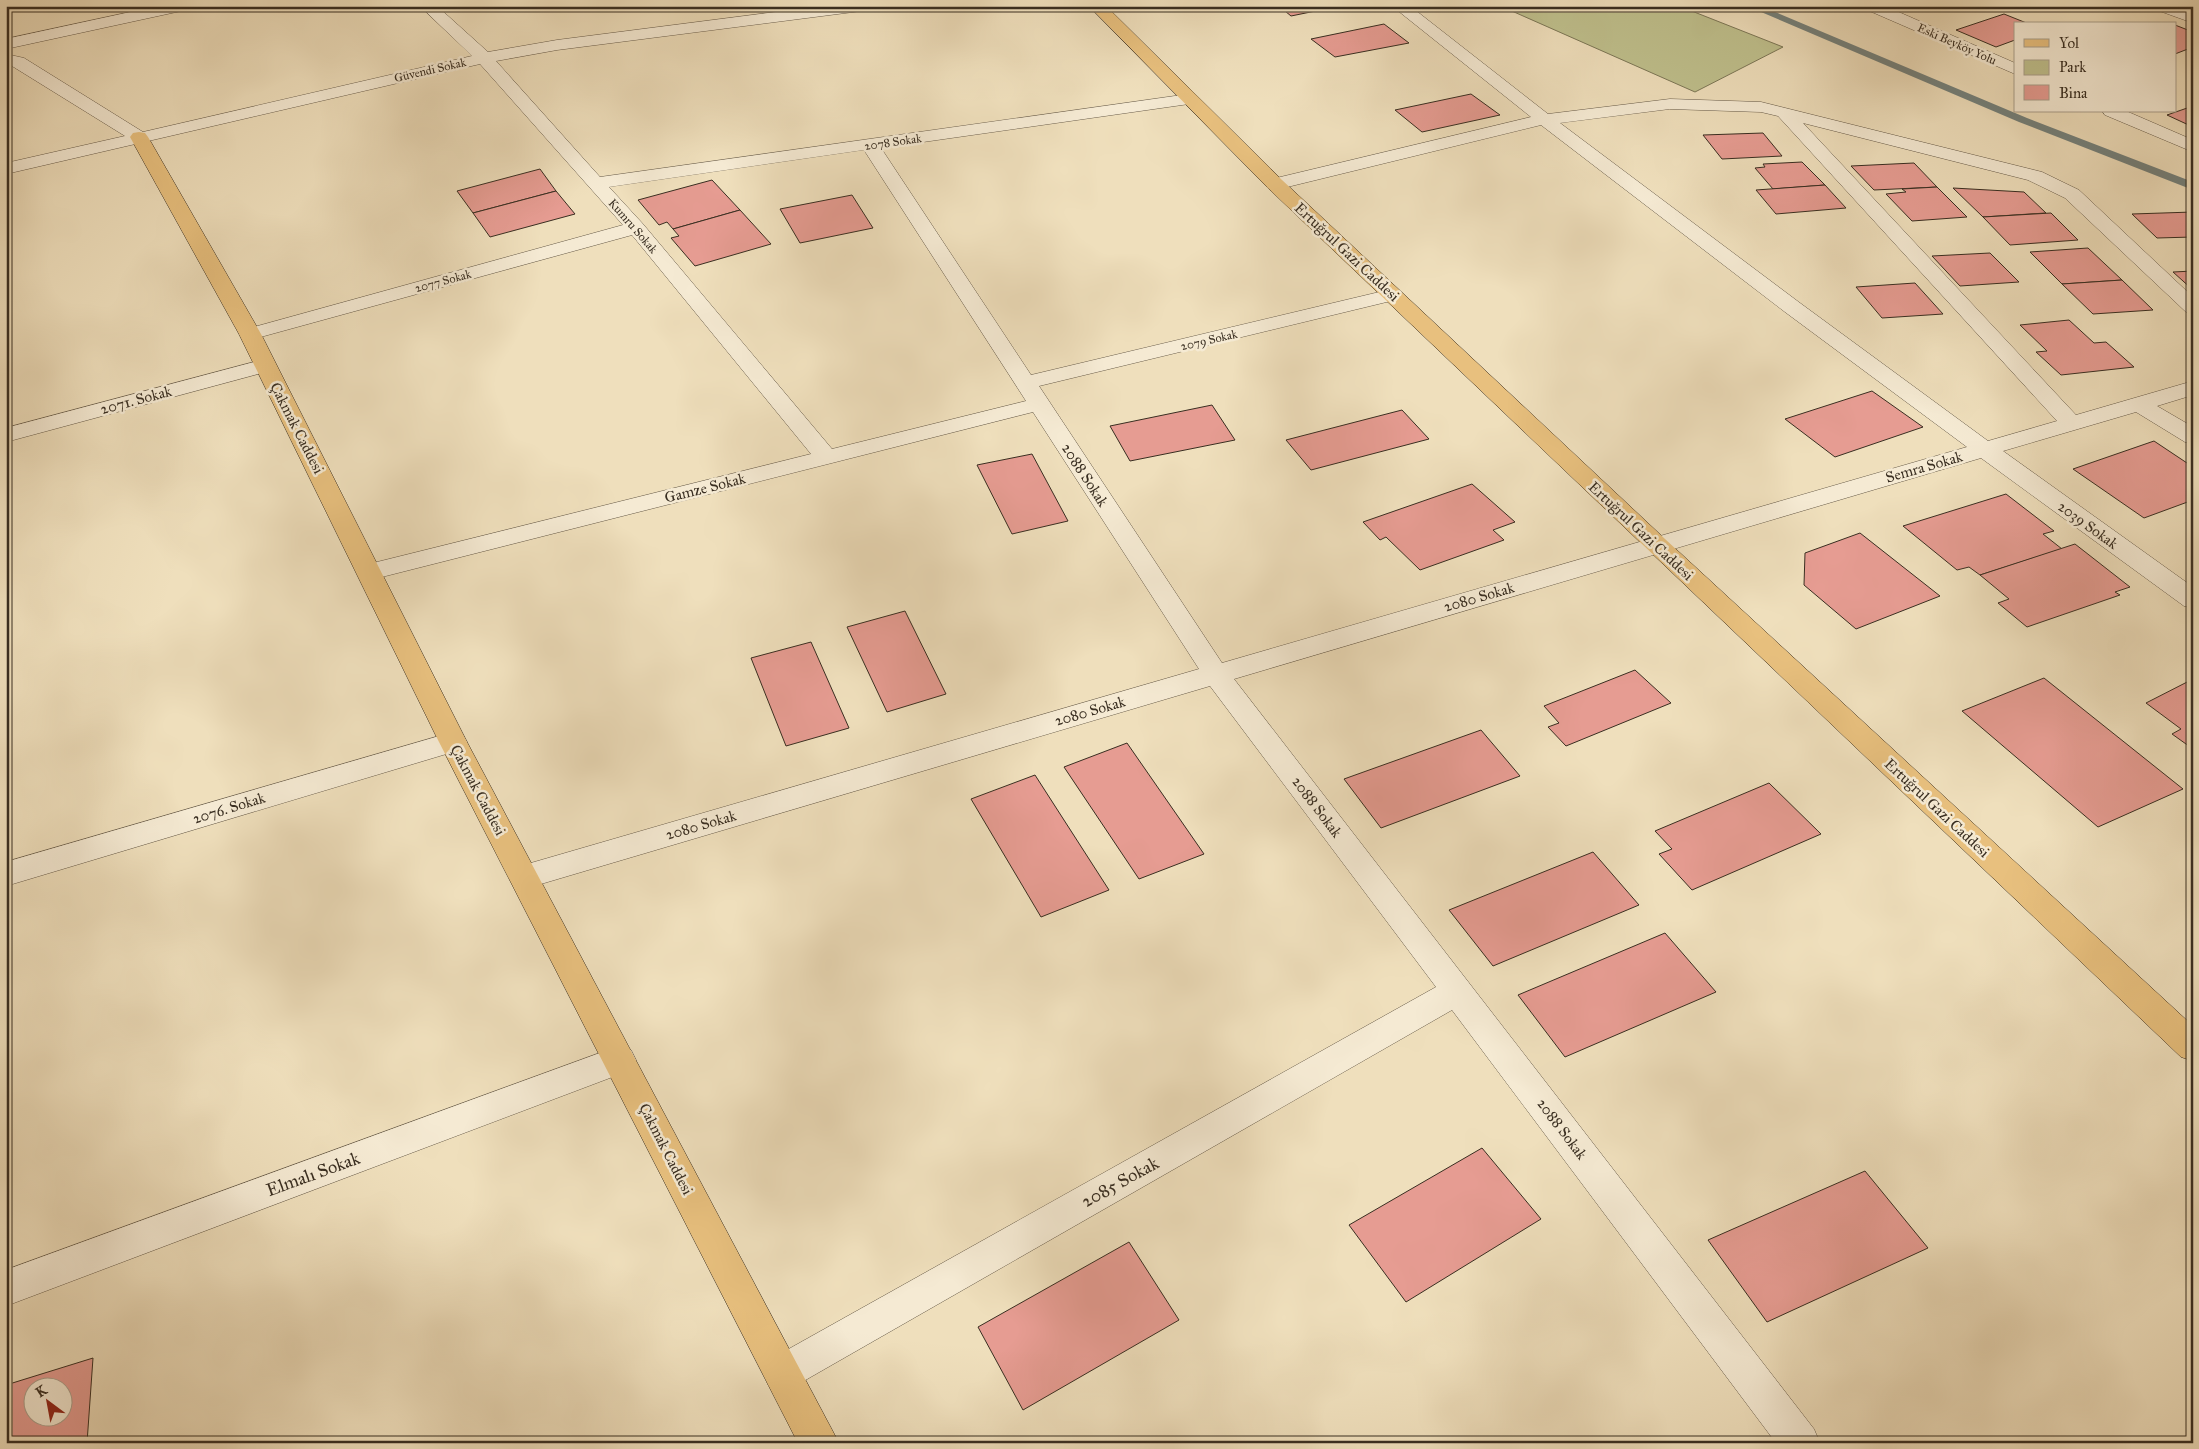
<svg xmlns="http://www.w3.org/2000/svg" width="2199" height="1449" font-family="'IM FELL Great Primer',serif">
	<rect width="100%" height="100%" fill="#efdfbc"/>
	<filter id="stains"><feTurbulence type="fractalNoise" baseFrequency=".004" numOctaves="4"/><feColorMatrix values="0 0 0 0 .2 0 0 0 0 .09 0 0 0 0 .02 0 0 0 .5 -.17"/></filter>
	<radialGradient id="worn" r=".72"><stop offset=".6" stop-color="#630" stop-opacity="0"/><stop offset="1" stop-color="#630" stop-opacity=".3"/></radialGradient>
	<polygon fill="#bfc08d" stroke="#7c7757" points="1511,6 1679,6 1783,47 1695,92 1505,8"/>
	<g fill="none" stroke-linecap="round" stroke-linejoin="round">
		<polygon fill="#75827d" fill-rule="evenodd" points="1747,6 1761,6 2027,118 2193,182 2193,190 2019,122"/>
	</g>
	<g fill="#e69c92" stroke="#392e21" fill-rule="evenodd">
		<polygon points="1279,6 1340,6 1291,16"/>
		<polygon points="2004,14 2029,24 2015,24 2015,40 1996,47 1956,30"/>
		<polygon points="1384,24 1409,43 1335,57 1311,39"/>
		<polygon points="2175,25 2193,32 2193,47 2175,54"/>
		<polygon points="1471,94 1500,115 1422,132 1395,110"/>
		<polygon points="2193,106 2193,127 2167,115"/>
		<polygon points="1763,133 1782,156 1722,159 1703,135"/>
		<polygon points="1802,162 1825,185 1773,189 1755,168 1765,167 1763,164"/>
		<polygon points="1914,163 1937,187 1874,190 1851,166"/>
		<polygon points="540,169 556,191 473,213 457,191"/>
		<polygon points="712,180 740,210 673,229 667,222 659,225 638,200"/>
		<polygon points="1825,185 1846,208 1776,214 1756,190"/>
		<polygon points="1937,187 1967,217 1912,221 1886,194 1906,192 1902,189"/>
		<polygon points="1953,188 2024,192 2046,213 1983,217"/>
		<polygon points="556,191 575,214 490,237 473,213"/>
		<polygon points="852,195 873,228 800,243 780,209"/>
		<polygon points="740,210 771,244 695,266 671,238 679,236 673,229"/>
		<polygon points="2193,212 2193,237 2157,238 2132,214"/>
		<polygon points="2051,213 2078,240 2010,245 1983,217"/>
		<polygon points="2088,248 2122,280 2062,284 2030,252"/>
		<polygon points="1990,253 2019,282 1960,286 1932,256"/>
		<polygon points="2193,271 2193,290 2173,272"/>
		<polygon points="2122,280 2153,310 2093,314 2062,284"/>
		<polygon points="1915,283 1943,314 1882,318 1856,287"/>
		<polygon points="2069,320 2094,343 2106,342 2134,367 2061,375 2036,352 2047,351 2020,325"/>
		<polygon points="1872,391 1923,427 1835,457 1785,419"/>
		<polygon points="1212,405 1235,440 1130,461 1110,426"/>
		<polygon points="1402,410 1429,439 1311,470 1286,440"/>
		<polygon points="2154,441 2193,467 2193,500 2144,518 2073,469"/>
		<polygon points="1032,454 1068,521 1012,534 977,465"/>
		<polygon points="1472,484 1515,522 1493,530 1504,540 1420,570 1386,537 1380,540 1363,522"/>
		<polygon points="2006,494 2054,531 2043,534 2062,549 1980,575 1969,567 1957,570 1903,526"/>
		<polygon points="1860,533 1940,596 1856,629 1804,585 1805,553"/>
		<polygon points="2075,544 2130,587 2115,592 2120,595 2027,627 1998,603 2009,599 1980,575"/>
		<polygon points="905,611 946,694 887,712 847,627"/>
		<polygon points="811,642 849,728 786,746 751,658"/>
		<polygon points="1635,670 1671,703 1566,746 1548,727 1559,723 1544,706"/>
		<polygon points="2044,678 2183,789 2098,827 1962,711"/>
		<polygon points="2193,679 2193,749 2172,734 2181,729 2146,703"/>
		<polygon points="1481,730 1520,776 1381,828 1344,779"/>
		<polygon points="1127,743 1204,854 1139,879 1064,767"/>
		<polygon points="1035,775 1109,890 1041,917 971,799"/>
		<polygon points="1769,783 1821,834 1692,890 1659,854 1672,849 1655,831"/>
		<polygon points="1593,852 1639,905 1493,966 1449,910"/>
		<polygon points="1665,933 1716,992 1565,1057 1518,995"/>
		<polygon points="1482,1148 1541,1219 1406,1302 1349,1225"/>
		<polygon points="1865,1171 1928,1248 1767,1322 1708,1240"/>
		<polygon points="1129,1242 1179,1320 1023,1410 978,1327"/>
		<path d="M 93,1358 L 87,1443 L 6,1443 L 6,1385 ZM 32,1386 L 62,1386 L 62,1416 L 32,1416 Z"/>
	</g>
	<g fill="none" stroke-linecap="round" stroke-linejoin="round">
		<defs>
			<g id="minor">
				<polygon points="158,6 189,6 187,9 181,11 6,49 6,39"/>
				<path d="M 420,6 L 437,6 L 488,52 L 557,40 L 822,6 L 869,6 L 867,9 L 861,11 L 557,50 L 496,61 L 600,177 L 1189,94 L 1195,95 L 1198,99 L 1195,103 L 1189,104 L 881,148 L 1031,375 L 1392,289 L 1399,291 L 1402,295 L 1399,299 L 1039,386 L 1222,663 L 1967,447 L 1785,312 L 1541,125 L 1275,190 L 1268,188 L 1266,184 L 1268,180 L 1531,117 L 1392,6 L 1410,6 L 1548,114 L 1670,99 L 1761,102 L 2042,172 L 2079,190 L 2193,297 L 2193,314 L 2186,312 L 2065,198 L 2028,180 L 1803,123 L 2076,415 L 2193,381 L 2193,395 L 2157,406 L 2193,427 L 2193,444 L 2185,442 L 2136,412 L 2003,451 L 2193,587 L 2193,608 L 2184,606 L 1981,458 L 1234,679 L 1814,1429 L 1820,1443 L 1776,1443 L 1452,1010 L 795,1386 L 782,1392 L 769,1386 L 763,1373 L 769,1360 L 1436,987 L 1210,686 L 524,889 L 513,885 L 509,877 L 513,869 L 524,865 L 1199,669 L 1033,412 L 370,580 L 361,578 L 358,572 L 361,566 L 811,454 L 632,235 L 257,338 L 250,340 L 243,338 L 239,334 L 243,330 L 623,225 L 480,64 L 6,174 L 6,163 L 125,136 L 12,66 L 6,64 L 6,54 L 24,58 L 143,132 L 472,56 ZM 1670,109 L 1761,112 L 1778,116 L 2057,421 L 1988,441 L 1800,303 L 1560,123 ZM 864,150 L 1026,401 L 832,449 L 643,224 L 609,187 Z"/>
				<polygon points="1863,6 1885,6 2015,63 2015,74 1865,9"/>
				<polygon points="2152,6 2175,6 2193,13 2193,23 2154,9"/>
				<polygon points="2102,111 2126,111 2193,140 2193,152 2105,115"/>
				<polygon points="265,359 273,360 276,365 273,370 6,442 6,428"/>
				<polygon points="453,732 463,735 467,742 463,749 6,886 6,862"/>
				<polygon points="619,1046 631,1050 636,1060 631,1070 6,1306 6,1270"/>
			</g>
			<g id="major">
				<polygon points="1089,6 1106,6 1282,180 1665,539 2193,1026 2193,1061 2181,1057 1268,188"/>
				<polygon points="139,132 145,133 148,137 261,334 467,742 839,1443 798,1443 439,742 239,334 130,137 133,133"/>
			</g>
		</defs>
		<use href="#minor" stroke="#665a48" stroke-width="1"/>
		<use href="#major" stroke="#392e21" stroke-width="1"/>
		<use href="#minor" fill="#f5ead3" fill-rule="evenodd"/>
		<use href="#major" fill="#e8c07e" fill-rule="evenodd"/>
	</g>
	<g text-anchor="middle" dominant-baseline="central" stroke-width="5" stroke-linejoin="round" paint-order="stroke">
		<g font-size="12" fill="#392e21" stroke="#f5ead3">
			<text transform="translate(1957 44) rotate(24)">Eski Beyköy Yolu</text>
			<text transform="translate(430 70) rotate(-13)">Güvendi Sokak</text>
			<text transform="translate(893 142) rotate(-8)">2078 Sokak</text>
			<text transform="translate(633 226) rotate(49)">Kumru Sokak</text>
			<text transform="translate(443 281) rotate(-15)">2077 Sokak</text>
			<text transform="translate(1209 340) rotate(-13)">2079 Sokak</text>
		</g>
		<g font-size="15" fill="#392e21" stroke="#f5ead3">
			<text transform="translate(1347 252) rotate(43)">Ertuğrul Gazi Caddesi</text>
			<text transform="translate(136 400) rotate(-15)">2071. Sokak</text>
			<text transform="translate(297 428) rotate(63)">Çakmak Caddesi</text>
			<text transform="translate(1924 467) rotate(-16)">Semra Sokak</text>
			<text transform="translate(1085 475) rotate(57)">2088 Sokak</text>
			<text transform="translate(705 488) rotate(-14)">Gamze Sokak</text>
			<text transform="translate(2088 525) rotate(36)">2039 Sokak</text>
			<text transform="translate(1641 531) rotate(43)">Ertuğrul Gazi Caddesi</text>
			<text transform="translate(1479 597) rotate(-16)">2080 Sokak</text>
			<text transform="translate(1090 711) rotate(-16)">2080 Sokak</text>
			<text transform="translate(478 790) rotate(62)">Çakmak Caddesi</text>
			<text transform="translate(1317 807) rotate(53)">2088 Sokak</text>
			<text transform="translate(229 808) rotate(-17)">2076. Sokak</text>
			<text transform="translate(1937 808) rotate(43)">Ertuğrul Gazi Caddesi</text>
			<text transform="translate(701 825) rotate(-16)">2080 Sokak</text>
			<text transform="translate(1562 1129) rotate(53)">2088 Sokak</text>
			<text transform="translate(666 1149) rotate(63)">Çakmak Caddesi</text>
		</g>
		<g font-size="18" fill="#392e21" stroke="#f5ead3">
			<text transform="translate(313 1174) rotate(-20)">Elmalı Sokak</text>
			<text transform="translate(1120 1182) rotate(-29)">2085 Sokak</text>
		</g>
	</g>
	<rect width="2199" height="1449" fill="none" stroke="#efdfbc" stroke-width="25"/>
	<rect x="8" y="8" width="2184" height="1434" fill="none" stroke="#392e21" stroke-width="2.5"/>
	<rect x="12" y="12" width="2174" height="1424" fill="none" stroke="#392e21"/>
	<rect x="2014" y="22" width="162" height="90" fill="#f5ead3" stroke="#aa9f8c"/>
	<rect x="2024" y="39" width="25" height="8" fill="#e8c07e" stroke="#aa9f8c"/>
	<text x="2059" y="48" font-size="15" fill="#392e21">Yol</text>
	<rect x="2024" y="60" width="25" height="15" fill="#bfc08d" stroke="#aa9f8c"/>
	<text x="2059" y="72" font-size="15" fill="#392e21">Park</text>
	<rect x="2024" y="85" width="25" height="15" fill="#e69c92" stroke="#aa9f8c"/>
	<text x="2059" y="98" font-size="15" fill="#392e21">Bina</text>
	<g transform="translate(48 1402) rotate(328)"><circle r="24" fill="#f5ead3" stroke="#aa9f8c"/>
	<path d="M0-4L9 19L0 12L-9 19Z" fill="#8f2418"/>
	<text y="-8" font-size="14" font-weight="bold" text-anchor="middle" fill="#392e21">K</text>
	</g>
	<rect width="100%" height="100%" filter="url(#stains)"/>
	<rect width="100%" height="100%" fill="url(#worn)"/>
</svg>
